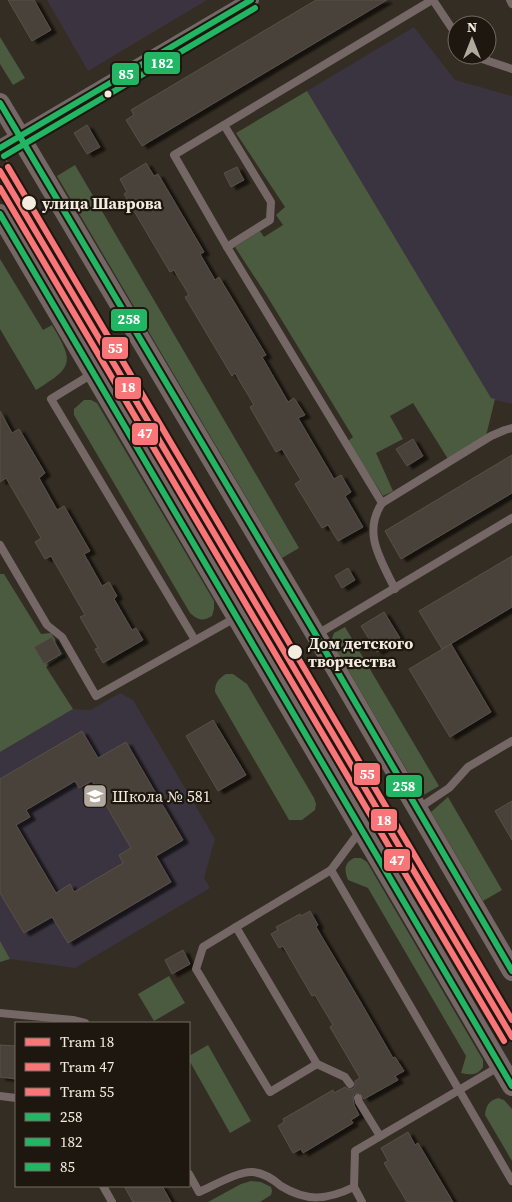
<svg xmlns="http://www.w3.org/2000/svg" width="512" height="1202" font-family="'Source Serif 4',serif">
	<defs>
		<filter id="shadow"><feDropShadow dx="5.5" dy="3" stdDeviation="1" flood-color="#0009"/></filter>
	</defs>
	<rect width="100%" height="100%" fill="#342d23"/>
	<polygon fill="#3b3340" points="47,0 207,0 88,71"/>
	<g fill="#3a3440">
		<polygon points="414,27 455,80 512,96 512,404 491,399 307,91"/>
		<polygon points="120,693 133,700 215,839 204,878 210,888 75,968 10,959 0,942 0,752 73,709 91,710"/>
	</g>
	<g fill="#4a5b40">
		<polygon points="0,37 25,78 13,85 0,64"/>
		<polygon points="307,91 491,398 495,399 486,436 448,459 413,403 390,416 403,439 376,453 393,491 383,496 348,441 353,437 267,296 235,247 260,231 264,237 283,225 276,215 285,207 236,133"/>
		<polygon points="75,165 299,548 282,558 57,176"/>
		<path d="M 0,259 L 43,330 L 52,325 C 74,362 74,367 36,390 L 0,329 Z"/>
		<path d="M 84,400 L 91,400 L 97,403 L 214,601 L 214,609 L 212,616 C 202,622 198,620 190,613 L 74,415 L 74,409 Z"/>
		<polygon points="0,574 4,574 41,634 51,633 64,654 46,667 73,709 0,752"/>
		<polygon points="345,627 439,786 422,796 331,641 334,633"/>
		<path d="M 226,674 L 233,674 L 247,684 L 314,798 L 316,804 L 315,810 L 302,820 L 289,820 L 215,692 C 215,683 218,679 226,674 Z"/>
		<polygon points="448,797 502,890 483,901 431,812"/>
		<path d="M 354,858 L 361,858 L 367,862 L 483,1060 L 483,1067 C 477,1076 471,1075 461,1073 L 466,1056 L 368,888 L 348,880 C 344,870 344,863 354,858 Z"/>
		<polygon points="0,941 10,959 0,962"/>
		<polygon points="169,976 185,1003 154,1021 138,994"/>
		<polygon points="208,1045 251,1121 230,1133 189,1060 189,1056"/>
		<path d="M 498,1098 L 504,1100 L 512,1109 L 512,1161 L 485,1115 C 486,1105 489,1101 498,1098 Z"/>
		<polygon points="251,1181 261,1182 271,1187 272,1191 271,1195 260,1202 208,1202 241,1184"/>
	</g>
	<g fill="#4a423b" stroke="#585049" fill-rule="evenodd" filter="url(#shadow)">
		<polygon points="8,0 34,0 51,30 32,41"/>
		<polygon points="316,0 387,0 142,146 126,120 134,115 131,110"/>
		<polygon points="87,125 100,147 87,154 74,133"/>
		<polygon points="146,163 154,176 158,174 204,252 200,254 215,280 219,277 266,355 262,357 288,402 294,398 305,415 298,418 334,479 341,475 351,492 345,496 363,527 338,541 328,525 322,528 295,484 301,480 282,449 276,452 250,407 254,405 235,373 232,376 185,297 189,295 174,270 170,272 124,194 127,192 120,179"/>
		<polygon points="237,167 244,180 231,187 224,173"/>
		<polygon points="0,411 12,433 19,429 45,473 39,478 57,510 64,506 90,551 84,554 102,586 109,582 117,596 114,599 132,630 136,628 143,640 103,663 95,649 98,648 80,617 85,615 51,556 45,559 35,542 41,538 6,478 0,482"/>
		<polygon points="413,439 423,456 407,466 396,449"/>
		<polygon points="512,455 512,493 401,559 385,531"/>
		<polygon points="512,556 512,607 442,649 419,611"/>
		<polygon points="348,568 355,580 342,588 335,576"/>
		<polygon points="384,612 400,638 377,652 361,626"/>
		<polygon points="52,637 61,654 44,664 34,647"/>
		<polygon points="451,644 491,712 450,737 409,669"/>
		<polygon points="213,720 246,775 218,791 186,736"/>
		<path d="M 82,731 L 98,758 L 126,742 L 183,840 L 156,856 L 171,882 L 68,943 L 52,917 L 24,933 L 0,893 L 0,779 ZM 75,781 L 79,788 L 92,781 L 131,848 L 119,855 L 123,863 L 74,892 L 70,884 L 56,893 L 16,825 L 30,817 L 26,810 Z"/>
		<polygon points="512,801 512,840 495,811"/>
		<polygon points="310,911 318,925 316,927 357,996 393,1058 395,1057 404,1071 395,1076 398,1080 364,1099 360,1093 354,1094 353,1097 354,1105 359,1115 351,1120 353,1123 303,1153 301,1149 293,1153 278,1126 284,1122 283,1119 333,1090 334,1093 345,1087 348,1089 353,1089 355,1086 355,1081 360,1078 330,1027 333,1025 315,995 312,996 283,946 279,948 271,934 278,930 276,927 300,914 301,916"/>
		<polygon points="183,950 190,964 172,974 165,960"/>
		<polygon points="0,1045 16,1046 16,1079 0,1077"/>
		<polygon points="408,1132 415,1145 418,1143 453,1202 407,1202 384,1163 388,1161 381,1148"/>
		<polygon points="124,1186 162,1186 171,1202 133,1202"/>
	</g>
	<g fill="none" stroke-linecap="round" stroke-linejoin="round">
		<g stroke="#746766" stroke-width="8">
			<polyline points="432,0 174,155 227,247 382,503 491,436 505,430 512,428"/>
			<polyline points="433,0 457,36"/>
			<polyline points="510,0 512,4"/>
			<polyline points="470,55 512,69"/>
			<polyline points="224,125 271,202 270,220 227,247"/>
			<polyline points="92,374 51,399 195,640"/>
			<path d="M 382,503 C 362,533 381,560 395,589"/>
			<polyline points="0,545 47,625 62,637 96,696 235,618"/>
			<polyline points="316,635 512,518"/>
			<polyline points="419,808 449,788 468,767 512,741"/>
			<polyline points="360,831 331,870 512,1181"/>
			<polyline points="331,870 236,927 317,1064 345,1077 350,1084"/>
			<polyline points="236,927 203,947 196,969 270,1092 317,1064"/>
			<polyline points="0,1013 73,1020 85,1023"/>
			<polyline points="0,1096 16,1098"/>
			<polyline points="358,1098 359,1102 380,1136"/>
			<path d="M 189,1174 L 199,1192 C 213,1186 238,1171 253,1172 C 264,1173 273,1179 281,1186 C 307,1202 327,1200 354,1187"/>
			<polyline points="103,1186 112,1202"/>
			<polyline points="362,1202 354,1187 355,1151 500,1066"/>
		</g>
		<polyline stroke="#746766" stroke-width="16" points="0,148 251,0"/>
		<g stroke="#746766" stroke-width="20">
			<polyline points="0,103 316,635 512,971"/>
			<polyline points="0,214 512,1086"/>
		</g>
		<polyline stroke="#706561" stroke-width="1" points="0,150 31,202"/>
		<defs>
			<g id="bus-1">
				<polyline points="0,103 316,635 512,971"/>
				<polyline points="0,214 512,1086"/>
			</g>
			<polyline id="bus-2" points="4,156 255,8"/>
			<polyline id="bus-3" points="0,148 251,0"/>
		</defs>
		<use href="#bus-1" stroke="#1e170f" stroke-width="10"/>
		<use href="#bus-2" stroke="#1e170f" stroke-width="10"/>
		<use href="#bus-3" stroke="#1e170f" stroke-width="10"/>
		<use href="#bus-1" stroke="#21b564" stroke-width="6"/>
		<use href="#bus-2" stroke="#21b564" stroke-width="6"/>
		<use href="#bus-3" stroke="#21b564" stroke-width="6"/>
		<defs>
			<polyline id="tram-1" points="0,171 512,1037"/>
			<polyline id="tram-2" points="0,188 504,1041"/>
			<polyline id="tram-3" points="8,167 512,1020"/>
		</defs>
		<use href="#tram-1" stroke="#1e170f" stroke-width="10"/>
		<use href="#tram-2" stroke="#1e170f" stroke-width="10"/>
		<use href="#tram-3" stroke="#1e170f" stroke-width="10"/>
		<use href="#tram-1" stroke="#fa7577" stroke-width="6"/>
		<use href="#tram-2" stroke="#fa7577" stroke-width="6"/>
		<use href="#tram-3" stroke="#fa7577" stroke-width="6"/>
	</g>
	<defs>
		<symbol id="school-square" viewBox="-11 -11 22 22"><rect x="-9" y="-9" width="18" height="18" rx="4" fill="#b1a99e" stroke="#1e170f"/><path d="M0-5L7-2L0 1L-7-2ZM-4 1L0 2.5L4 1V4Q0 6-4 4Z" fill="#fff"/></symbol>
	</defs>
	<g fill-rule="evenodd">
		<use href="#school-square" x="81" y="782" width="28" height="28"/>
	</g>
	<g fill="#f5ece0" stroke="#1e170f" stroke-width="2">
		<circle cx="108" cy="94" r="4.5"/>
		<circle cx="29" cy="203" r="8"/>
		<circle cx="295" cy="652" r="8"/>
	</g>
	<g text-anchor="middle" dominant-baseline="central" stroke-width="4.5" stroke-linejoin="round" paint-order="stroke">
		<g font-size="16" font-weight="bold" fill="#f5ece0" stroke="#1e170f" text-anchor="start">
			<text x="42" y="203">улица Шаврова</text>
			<text x="308" y="643">Дом детского<tspan x="308" dy="18">творчества</tspan></text>
		</g>
		<g font-size="16" fill="#f5ece0" stroke="#1e170f" text-anchor="start">
			<text x="112" y="796">Школа № 581</text>
		</g>
	</g>
	<g stroke="#1e170f" stroke-width="2">
		<rect x="143" y="51" width="38" height="24" rx="5" fill="#21b564"/>
		<rect x="111" y="62" width="29" height="24" rx="5" fill="#21b564"/>
		<rect x="110" y="308" width="38" height="24" rx="5" fill="#21b564"/>
		<rect x="101" y="336" width="28" height="24" rx="5" fill="#fa7577"/>
		<rect x="114" y="376" width="28" height="24" rx="5" fill="#fa7577"/>
		<rect x="131" y="422" width="28" height="24" rx="5" fill="#fa7577"/>
		<rect x="353" y="762" width="28" height="24" rx="5" fill="#fa7577"/>
		<rect x="385" y="774" width="38" height="24" rx="5" fill="#21b564"/>
		<rect x="370" y="808" width="28" height="24" rx="5" fill="#fa7577"/>
		<rect x="383" y="848" width="28" height="24" rx="5" fill="#fa7577"/>
	</g>
	<g font-size="14" text-anchor="middle" font-weight="bold" fill="#fff">
		<text x="162" y="68">182</text>
		<text x="126" y="79">85</text>
		<text x="129" y="324">258</text>
		<text x="115" y="353">55</text>
		<text x="128" y="392">18</text>
		<text x="145" y="438">47</text>
		<text x="367" y="779">55</text>
		<text x="404" y="791">258</text>
		<text x="384" y="825">18</text>
		<text x="397" y="865">47</text>
	</g>
	<rect x="15" y="1022" width="175" height="165" fill="#1e170f" stroke="#746c63"/>
	<rect x="25" y="1038" width="25" height="8" fill="#fa7577" stroke="#746c63"/>
	<text x="60" y="1047" font-size="15" fill="#f5ece0">Tram 18</text>
	<rect x="25" y="1063" width="25" height="8" fill="#fa7577" stroke="#746c63"/>
	<text x="60" y="1072" font-size="15" fill="#f5ece0">Tram 47</text>
	<rect x="25" y="1088" width="25" height="8" fill="#fa7577" stroke="#746c63"/>
	<text x="60" y="1097" font-size="15" fill="#f5ece0">Tram 55</text>
	<rect x="25" y="1113" width="25" height="8" fill="#21b564" stroke="#746c63"/>
	<text x="60" y="1122" font-size="15" fill="#f5ece0">258</text>
	<rect x="25" y="1138" width="25" height="8" fill="#21b564" stroke="#746c63"/>
	<text x="60" y="1147" font-size="15" fill="#f5ece0">182</text>
	<rect x="25" y="1163" width="25" height="8" fill="#21b564" stroke="#746c63"/>
	<text x="60" y="1172" font-size="15" fill="#f5ece0">85</text>
	<g transform="translate(472 40)"><circle r="24" fill="#1e170f" stroke="#746c63"/>
	<path d="M0-4L9 19L0 12L-9 19Z" fill="#b1a99e"/>
	<text y="-8" font-size="14" font-weight="bold" text-anchor="middle" fill="#f5ece0">N</text>
	</g>
</svg>
